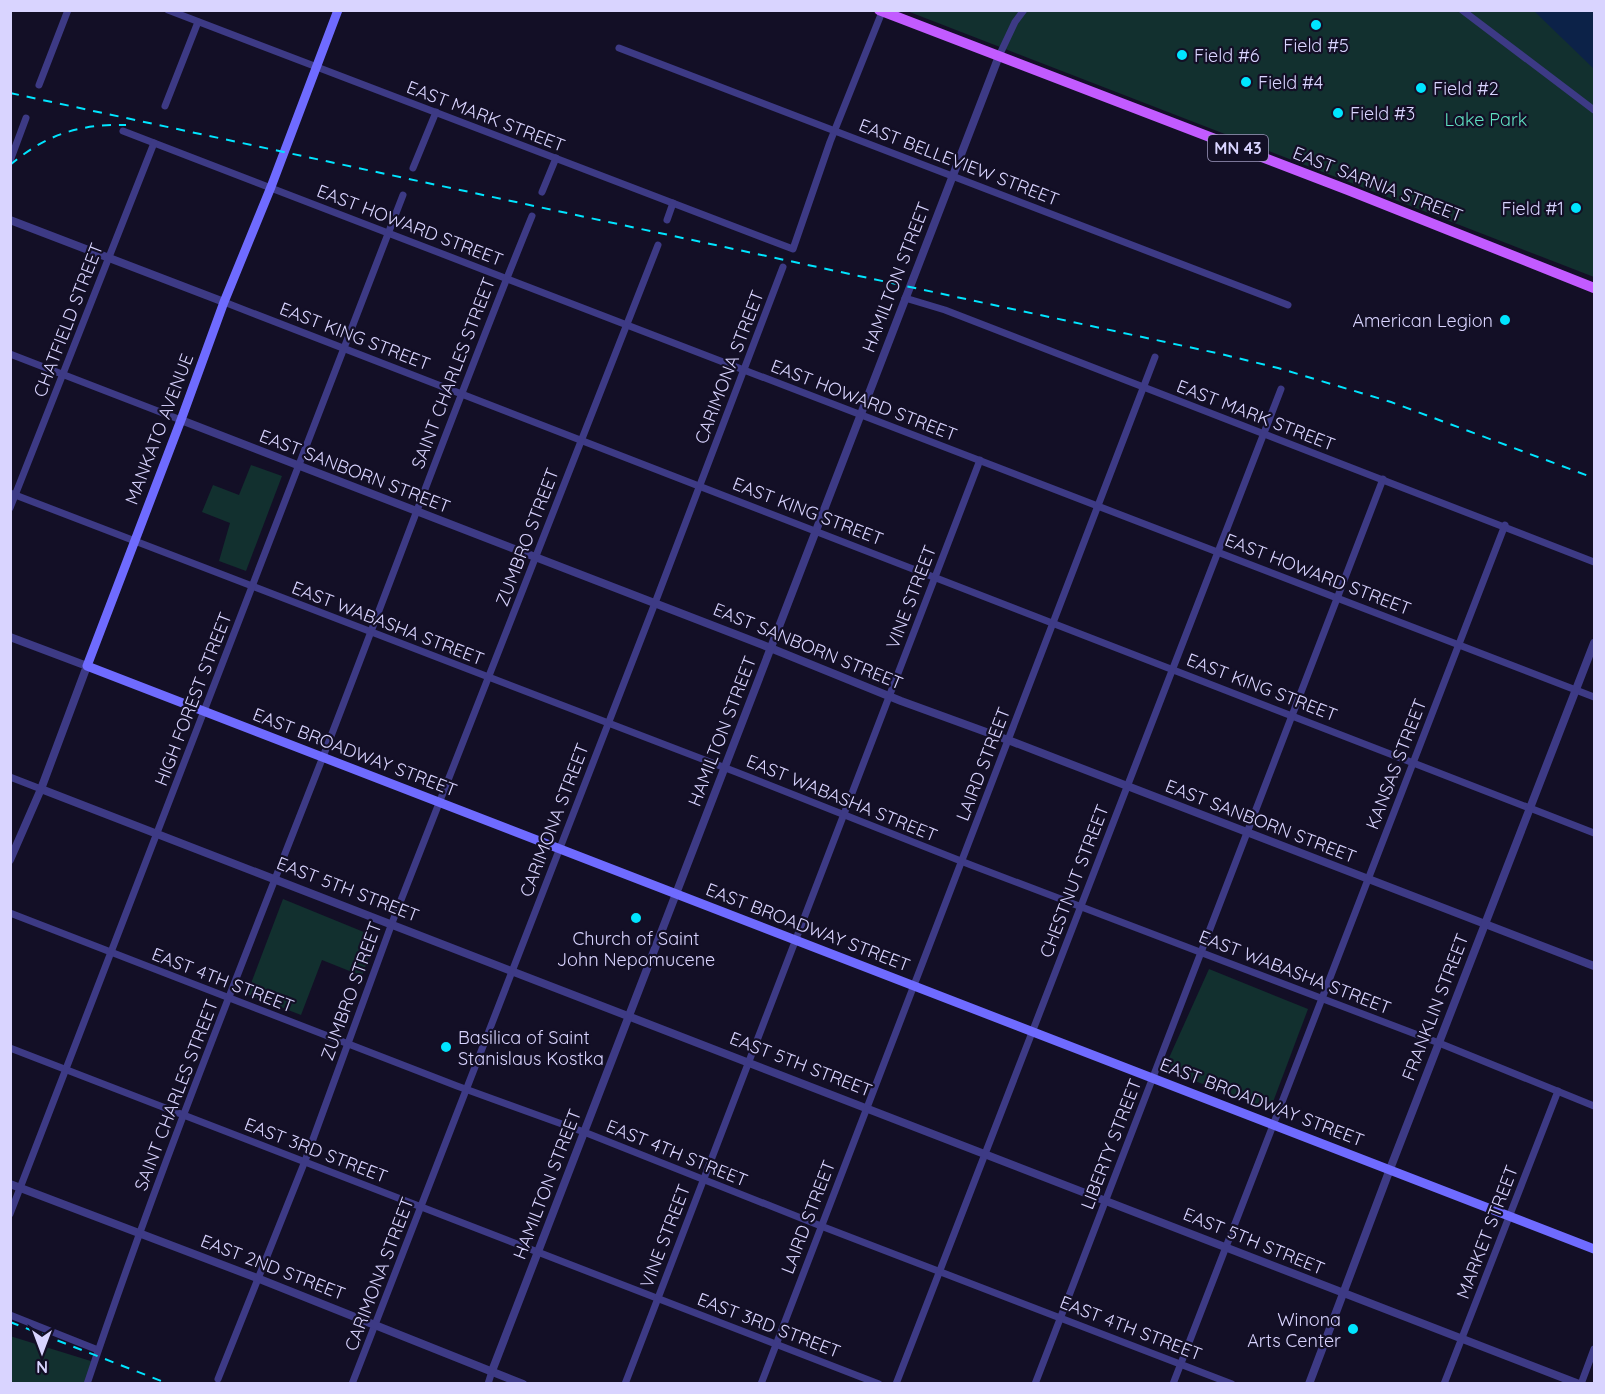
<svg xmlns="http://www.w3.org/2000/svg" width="1605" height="1394" font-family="Quicksand,sans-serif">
	<rect width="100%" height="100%" fill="#130f26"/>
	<g fill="#12302f">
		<polygon points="907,11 1594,11 1594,277"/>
		<polygon points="251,465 282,476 246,571 219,561 230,523 202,512 213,485 239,495"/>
		<polygon points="283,899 376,937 362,976 322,960 301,1015 247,994"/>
		<polygon points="1209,969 1308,1009 1270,1110 1164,1069"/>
		<polygon points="10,1336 94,1362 87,1383 11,1383"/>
	</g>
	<polygon fill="#0c2248" points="1534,11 1594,11 1594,69"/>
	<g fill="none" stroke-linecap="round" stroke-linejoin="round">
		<g stroke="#3d3a85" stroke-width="7">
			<polyline points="168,10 793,249 830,142 882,12"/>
			<polyline points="1462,10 1594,110"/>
			<polyline points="619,48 1288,305"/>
			<polyline points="999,56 1015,22 1024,10"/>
			<polyline points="39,85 68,10"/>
			<polyline points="165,106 198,22"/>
			<polyline points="123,131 1594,697"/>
			<polyline points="10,161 26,118"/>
			<polyline points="413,168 436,112"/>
			<polyline points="542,192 556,158"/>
			<polyline points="667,220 673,203"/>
			<polyline points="905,298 945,310 1594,562"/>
			<polyline points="224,302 1594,833"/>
			<polyline points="10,354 181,420"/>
			<polyline points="10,493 736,772 971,865 1439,1043 1594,1106"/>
			<polyline points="10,508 154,143"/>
			<polyline points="10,777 41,789"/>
			<polyline points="10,913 457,1086 584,1132 821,1226 1232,1384"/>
			<polyline points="10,1048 879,1384"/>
			<polyline points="10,1214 403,195"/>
			<polyline points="10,1315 98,1350"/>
			<polyline points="218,1379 305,1161 392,923 658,245"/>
			<path d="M 87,1384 C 159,1169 244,959 326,749 C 395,571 460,392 532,216"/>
			<polyline points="352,1384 655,603 783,267"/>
			<polyline points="488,1384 492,1371"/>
			<polyline points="625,1384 980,460"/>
			<polyline points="761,1384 1155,357"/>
			<polyline points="896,1384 1281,389"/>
			<polyline points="1035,1384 1383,479"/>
			<polyline points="1173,1384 1505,525"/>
			<polyline points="1444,1384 1558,1091"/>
			<polyline points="1581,1384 1594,1349"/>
		</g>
		<g stroke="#3d3a85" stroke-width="8">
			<polyline points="10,220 224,302"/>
			<polyline points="181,420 763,645 901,701 1008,740 1594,966"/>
			<polyline points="10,637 87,666 41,789 10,860"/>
			<polyline points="41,789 1579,1384"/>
			<polyline points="10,1184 257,1278 523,1384"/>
			<polyline points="492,1371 999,56"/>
			<polyline points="1309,1384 1390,1169 1594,643"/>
		</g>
		<polyline stroke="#6f6bff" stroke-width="9" points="338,10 271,187 224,302 181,420 87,666 1594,1249"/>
		<polyline stroke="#c25bff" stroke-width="10" points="879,10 1348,190 1594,288"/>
		<g stroke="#00e5ff" stroke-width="2" stroke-dasharray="9 8" stroke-linecap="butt">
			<polyline points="10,93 1221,354 1278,368 1391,402 1594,478"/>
			<path d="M 10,165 C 47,134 79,124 126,125"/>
			<polyline points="10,1322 169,1384"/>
		</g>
	</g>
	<g fill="#00e5ff" stroke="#130f26" stroke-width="2">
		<circle cx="1316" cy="25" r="6"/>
		<circle cx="1182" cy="55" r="6"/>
		<circle cx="1246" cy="82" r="6"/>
		<circle cx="1421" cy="88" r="6"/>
		<circle cx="1338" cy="113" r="6"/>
		<circle cx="1576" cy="208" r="6"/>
		<circle cx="1505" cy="320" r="6"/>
		<circle cx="636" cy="918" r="6"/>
		<circle cx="446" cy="1047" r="6"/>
		<circle cx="1353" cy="1329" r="6"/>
	</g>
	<g text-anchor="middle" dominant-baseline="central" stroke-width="4.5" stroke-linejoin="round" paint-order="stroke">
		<rect fill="#130f26" stroke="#9e99be" stroke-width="1.5" x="1208" y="135" width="60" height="26" rx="4.5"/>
		<g font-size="16" font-weight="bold" fill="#d9d4ff">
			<text x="1238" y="148">MN 43</text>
		</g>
		<g font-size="18" fill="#d9d4ff" stroke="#130f26" text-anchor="start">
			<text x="1316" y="45" text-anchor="middle">Field #5</text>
			<text x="1194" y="55">Field #6</text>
			<text x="1258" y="82">Field #4</text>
			<text x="1433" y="88">Field #2</text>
			<text x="1350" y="113">Field #3</text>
			<text x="1564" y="208" text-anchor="end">Field #1</text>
			<text x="1493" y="320" text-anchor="end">American Legion</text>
			<text x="636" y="938" text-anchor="middle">Church of Saint<tspan x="636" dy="21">John Nepomucene</tspan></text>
			<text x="458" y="1037">Basilica of Saint<tspan x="458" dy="21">Stanislaus Kostka</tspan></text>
			<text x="1341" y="1319" text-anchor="end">Winona<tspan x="1341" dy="21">Arts Center</tspan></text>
		</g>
		<g font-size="18" fill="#d9d4ff" stroke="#130f26">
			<text transform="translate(486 116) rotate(21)">EAST MARK STREET</text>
			<text transform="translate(959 162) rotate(21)">EAST BELLEVIEW STREET</text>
			<text transform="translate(1378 184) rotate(21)">EAST SARNIA STREET</text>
			<text transform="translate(410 225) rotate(21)">EAST HOWARD STREET</text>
			<text transform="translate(896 277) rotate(-69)">HAMILTON STREET</text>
			<text transform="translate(68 320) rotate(-69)">CHATFIELD STREET</text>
			<text transform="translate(355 336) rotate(21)">EAST KING STREET</text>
			<text transform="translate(729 367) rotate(-69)">CARIMONA STREET</text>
			<text transform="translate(453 373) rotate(-69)">SAINT CHARLES STREET</text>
			<text transform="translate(864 400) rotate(21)">EAST HOWARD STREET</text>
			<text transform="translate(1256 415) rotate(21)">EAST MARK STREET</text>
			<text transform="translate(159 429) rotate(-69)">MANKATO AVENUE</text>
			<text transform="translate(355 471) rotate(21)">EAST SANBORN STREET</text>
			<text transform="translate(808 511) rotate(21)">EAST KING STREET</text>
			<text transform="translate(527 537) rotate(-69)">ZUMBRO STREET</text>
			<text transform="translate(1318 574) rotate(21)">EAST HOWARD STREET</text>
			<text transform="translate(911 597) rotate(-69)">VINE STREET</text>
			<text transform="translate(388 623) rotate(21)">EAST WABASHA STREET</text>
			<text transform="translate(808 646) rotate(22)">EAST SANBORN STREET</text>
			<text transform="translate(1262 687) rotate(21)">EAST KING STREET</text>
			<text transform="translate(193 699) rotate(-69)">HIGH FOREST STREET</text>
			<text transform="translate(722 731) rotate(-69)">HAMILTON STREET</text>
			<text transform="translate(355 752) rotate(21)">EAST BROADWAY STREET</text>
			<text transform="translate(983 764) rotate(-69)">LAIRD STREET</text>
			<text transform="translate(1396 764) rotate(-69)">KANSAS STREET</text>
			<text transform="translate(842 798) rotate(22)">EAST WABASHA STREET</text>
			<text transform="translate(554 820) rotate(-69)">CARIMONA STREET</text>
			<text transform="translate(1261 821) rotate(21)">EAST SANBORN STREET</text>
			<text transform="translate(1074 881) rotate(-69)">CHESTNUT STREET</text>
			<text transform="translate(348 889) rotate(21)">EAST 5TH STREET</text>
			<text transform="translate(808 927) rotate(21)">EAST BROADWAY STREET</text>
			<text transform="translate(1295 972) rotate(21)">EAST WABASHA STREET</text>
			<text transform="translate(223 980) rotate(21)">EAST 4TH STREET</text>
			<text transform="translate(351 991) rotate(-70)">ZUMBRO STREET</text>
			<text transform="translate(1435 1007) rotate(-69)">FRANKLIN STREET</text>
			<text transform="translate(801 1064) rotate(21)">EAST 5TH STREET</text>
			<text transform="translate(176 1095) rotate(-69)">SAINT CHARLES STREET</text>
			<text transform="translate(1262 1102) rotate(21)">EAST BROADWAY STREET</text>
			<text transform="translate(1111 1144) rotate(-69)">LIBERTY STREET</text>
			<text transform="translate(316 1150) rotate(21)">EAST 3RD STREET</text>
			<text transform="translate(677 1153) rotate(22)">EAST 4TH STREET</text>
			<text transform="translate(547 1184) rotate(-69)">HAMILTON STREET</text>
			<text transform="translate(808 1217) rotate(-69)">LAIRD STREET</text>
			<text transform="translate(1487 1232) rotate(-69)">MARKET STREET</text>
			<text transform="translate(665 1236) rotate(-69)">VINE STREET</text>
			<text transform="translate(1254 1241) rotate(22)">EAST 5TH STREET</text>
			<text transform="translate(273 1267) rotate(21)">EAST 2ND STREET</text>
			<text transform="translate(379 1274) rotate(-69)">CARIMONA STREET</text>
			<text transform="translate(769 1325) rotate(21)">EAST 3RD STREET</text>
			<text transform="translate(1131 1328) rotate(21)">EAST 4TH STREET</text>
		</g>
		<g font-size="18" fill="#5fe0c0" stroke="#130f26">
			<text x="1486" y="119">Lake Park</text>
		</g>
	</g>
	<rect width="1605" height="1394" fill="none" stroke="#d9d4ff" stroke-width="24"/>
	<g transform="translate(42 1352) rotate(180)" stroke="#130f26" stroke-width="4.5" paint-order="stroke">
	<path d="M0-4.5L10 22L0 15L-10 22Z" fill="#d9d4ff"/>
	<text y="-9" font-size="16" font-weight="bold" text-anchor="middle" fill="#d9d4ff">N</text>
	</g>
</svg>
